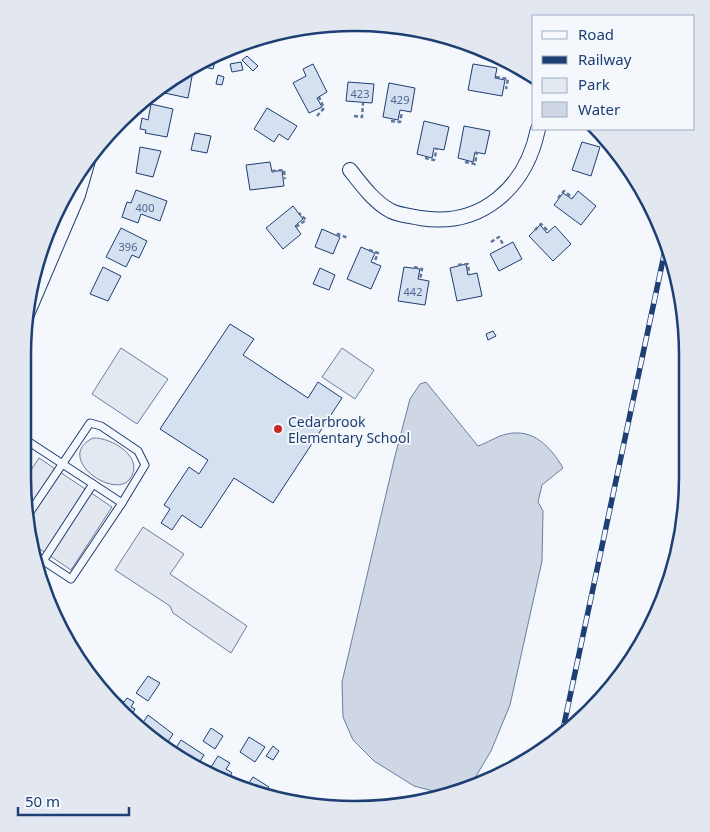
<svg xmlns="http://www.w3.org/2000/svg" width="710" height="832" font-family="'Noto Sans',sans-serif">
	<rect width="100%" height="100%" fill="#f4f7fb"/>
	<g fill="#e3e9f0" stroke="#687fa3">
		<polygon points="121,348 168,379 137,424 92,394"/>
		<polygon points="342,348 374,370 355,399 322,377"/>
		<path d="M 93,438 C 111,437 147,458 129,480 C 112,499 54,457 93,438 Z"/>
	</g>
	<g fill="#e3e8f0" stroke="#687fa3">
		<polygon points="39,458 112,507 71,570 31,543 23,482"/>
		<polygon points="143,527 184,554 170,574 247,626 231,653 173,613 170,606 115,570"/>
	</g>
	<path fill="#cfd7e4" stroke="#687fa3" d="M 426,382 L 478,446 C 487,443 497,436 507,434 C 533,428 551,447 563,468 L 542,485 L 538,502 L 543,511 L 542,561 L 510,705 L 491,751 L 472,783 L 460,792 L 448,795 L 414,786 L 374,761 L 353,740 L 343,717 L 342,682 L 395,456 L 410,399 L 420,384 Z"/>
	<g fill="#d5e0f0" stroke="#1d3f73">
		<polygon points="245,42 250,44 248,49 238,45"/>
		<polygon points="217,54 213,69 200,66 200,62"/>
		<polygon points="247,56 258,66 253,71 242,60"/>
		<polygon points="241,62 243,70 232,72 230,64"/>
		<polygon points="313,64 327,92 317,98 322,107 309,113 293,83 306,76 303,69"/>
		<polygon points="473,64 497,68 495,78 505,80 502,96 468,90"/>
		<polygon points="186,69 193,71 188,98 155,91"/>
		<polygon points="218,75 224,77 222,85 216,84"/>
		<polygon points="348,82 374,84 372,103 346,101"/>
		<polygon points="389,83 415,88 411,112 400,110 398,120 383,117"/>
		<polygon points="151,104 173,109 167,137 145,133 146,130 140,129 142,118 148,120"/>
		<polygon points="267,108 297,126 288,140 279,134 274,142 254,129"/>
		<polygon points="424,121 449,127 444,150 434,148 432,158 417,154"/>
		<polygon points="464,126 490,131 485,154 475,152 473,162 458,158"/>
		<polygon points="195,133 211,136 207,153 191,150"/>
		<polygon points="582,142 600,147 591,176 572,170"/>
		<polygon points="140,147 161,151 153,177 136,173"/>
		<polygon points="270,162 272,172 282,170 284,186 250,190 246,165"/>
		<polygon points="136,190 167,201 160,221 141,214 138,223 122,217 127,202 131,203"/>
		<polygon points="578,191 596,206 581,225 554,205 563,193 572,199"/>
		<polygon points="293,206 303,219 295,226 301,234 283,249 266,228"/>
		<polygon points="540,225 547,233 555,226 571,244 553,261 529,236"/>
		<polygon points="121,228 147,241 139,258 132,255 126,267 106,257"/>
		<polygon points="322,229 340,237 333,254 315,247"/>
		<polygon points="513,242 522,259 499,271 490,254"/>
		<polygon points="361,247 375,253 371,262 381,266 371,289 347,279"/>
		<polygon points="466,264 468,275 477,273 482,296 457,301 450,268"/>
		<polygon points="103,267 121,276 108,301 90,294"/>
		<polygon points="404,267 420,269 418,279 429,281 425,305 398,301"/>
		<polygon points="320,268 335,275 329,290 313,284"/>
		<polygon points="230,324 254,339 243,355 308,398 318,382 342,398 273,503 234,478 201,528 182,515 172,530 161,523 170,509 164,505 189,467 199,474 208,460 160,429"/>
		<polygon points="493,331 496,336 488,340 486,334"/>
		<polygon points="148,676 160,683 148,701 136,693"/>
		<polygon points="112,694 124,702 127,698 134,702 131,707 135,709 130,718 108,699"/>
		<polygon points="148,715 173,734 164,748 140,727"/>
		<polygon points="211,728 223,736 215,749 203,741"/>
		<polygon points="249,737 265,747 255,762 240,752"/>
		<polygon points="181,740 204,755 197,766 172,754"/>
		<polygon points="273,746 279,751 273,760 266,756"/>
		<polygon points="218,756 230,763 226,769 232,773 227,781 208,772"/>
		<polygon points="253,777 269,787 264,795 244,790"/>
	</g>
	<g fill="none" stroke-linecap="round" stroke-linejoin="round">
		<defs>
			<g id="lane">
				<polyline points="23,438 122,503 145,465 138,451 101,426 90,423 28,515"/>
				<polyline points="33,554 71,579 122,503"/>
				<polyline points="43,561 93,484"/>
			</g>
			<g id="street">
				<path d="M 350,170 C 361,184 374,202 391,211 C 399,215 411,216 420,218 C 482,228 526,187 538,129"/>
				<polyline points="25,319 78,195 89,157"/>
			</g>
		</defs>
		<use href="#lane" stroke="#1d3f73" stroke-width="9"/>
		<use href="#street" stroke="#1d3f73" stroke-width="16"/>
		<g stroke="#5e769c" stroke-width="2.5" stroke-dasharray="4 2.5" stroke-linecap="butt">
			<polyline points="496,77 508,79 506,89"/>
			<polyline points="317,116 324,108 319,97"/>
			<polyline points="354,116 362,117 363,103"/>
			<polyline points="391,121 400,122 402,112"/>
			<polyline points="425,158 434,160 437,148"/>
			<polyline points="465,162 475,164 477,152"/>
			<polyline points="272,171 284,170 285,179"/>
			<polyline points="558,198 564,191 573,198"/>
			<polyline points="296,227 306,220 299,213"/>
			<polyline points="535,230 541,224 549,232"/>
			<polyline points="337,235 338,234 348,238"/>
			<polyline points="491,242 499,237 504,246"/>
			<polyline points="369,250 378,253 374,263"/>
			<polyline points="458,265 468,264 469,275"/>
			<polyline points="414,267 422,269 420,280"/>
		</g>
		<use href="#lane" stroke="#f4f7fb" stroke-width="7"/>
		<use href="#street" stroke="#f4f7fb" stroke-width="14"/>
		<defs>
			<polyline id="rail" points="562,734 667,241"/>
		</defs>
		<use href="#rail" stroke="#1d3f73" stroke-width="5.5"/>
		<use href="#rail" stroke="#f4f7fb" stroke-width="4" stroke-dasharray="11" stroke-linecap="butt"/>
	</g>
	<circle fill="#c62828" stroke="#f4f7fb" stroke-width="2" cx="278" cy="429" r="5"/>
	<g text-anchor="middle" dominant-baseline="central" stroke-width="4" stroke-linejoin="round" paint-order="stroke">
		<g font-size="11" fill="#4b6792">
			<text x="360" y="93">423</text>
			<text x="400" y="99">429</text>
			<text x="145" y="207">400</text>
			<text x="128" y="246">396</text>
			<text x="413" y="291">442</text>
		</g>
		<g font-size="14" fill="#1d3f73" stroke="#f4f7fb" text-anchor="start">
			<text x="288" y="421">Cedarbrook<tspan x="288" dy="16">Elementary School</tspan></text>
		</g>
	</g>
	<path d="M0 0H710V832H0ZM355 31H355A324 324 0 0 1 679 355V477A324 324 0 0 1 355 801H355A324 324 0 0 1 31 477V355A324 324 0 0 1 355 31Z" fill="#e3e8f0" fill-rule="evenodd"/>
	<path fill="none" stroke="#1d3f73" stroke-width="2.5" d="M355 31H355A324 324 0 0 1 679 355V477A324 324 0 0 1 355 801H355A324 324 0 0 1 31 477V355A324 324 0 0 1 355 31Z"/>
	<rect x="532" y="15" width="162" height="115" fill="#f4f7fb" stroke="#9eadc5"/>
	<rect x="542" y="31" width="25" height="8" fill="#f4f7fb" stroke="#9eadc5"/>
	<text x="578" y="40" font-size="15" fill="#1d3f73">Road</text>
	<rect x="542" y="56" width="25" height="8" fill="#1d3f73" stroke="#9eadc5"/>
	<text x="578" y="65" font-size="15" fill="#1d3f73">Railway</text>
	<rect x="542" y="78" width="25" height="15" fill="#e3e9f0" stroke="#9eadc5"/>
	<text x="578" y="90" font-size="15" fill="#1d3f73">Park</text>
	<rect x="542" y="102" width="25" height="15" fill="#cfd7e4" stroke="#9eadc5"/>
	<text x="578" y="115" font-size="15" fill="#1d3f73">Water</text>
	<path d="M18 807v8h111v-8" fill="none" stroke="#1d3f73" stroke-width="2.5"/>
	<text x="25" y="807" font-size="15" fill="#1d3f73" stroke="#f4f7fb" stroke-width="4" paint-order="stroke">50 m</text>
</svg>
